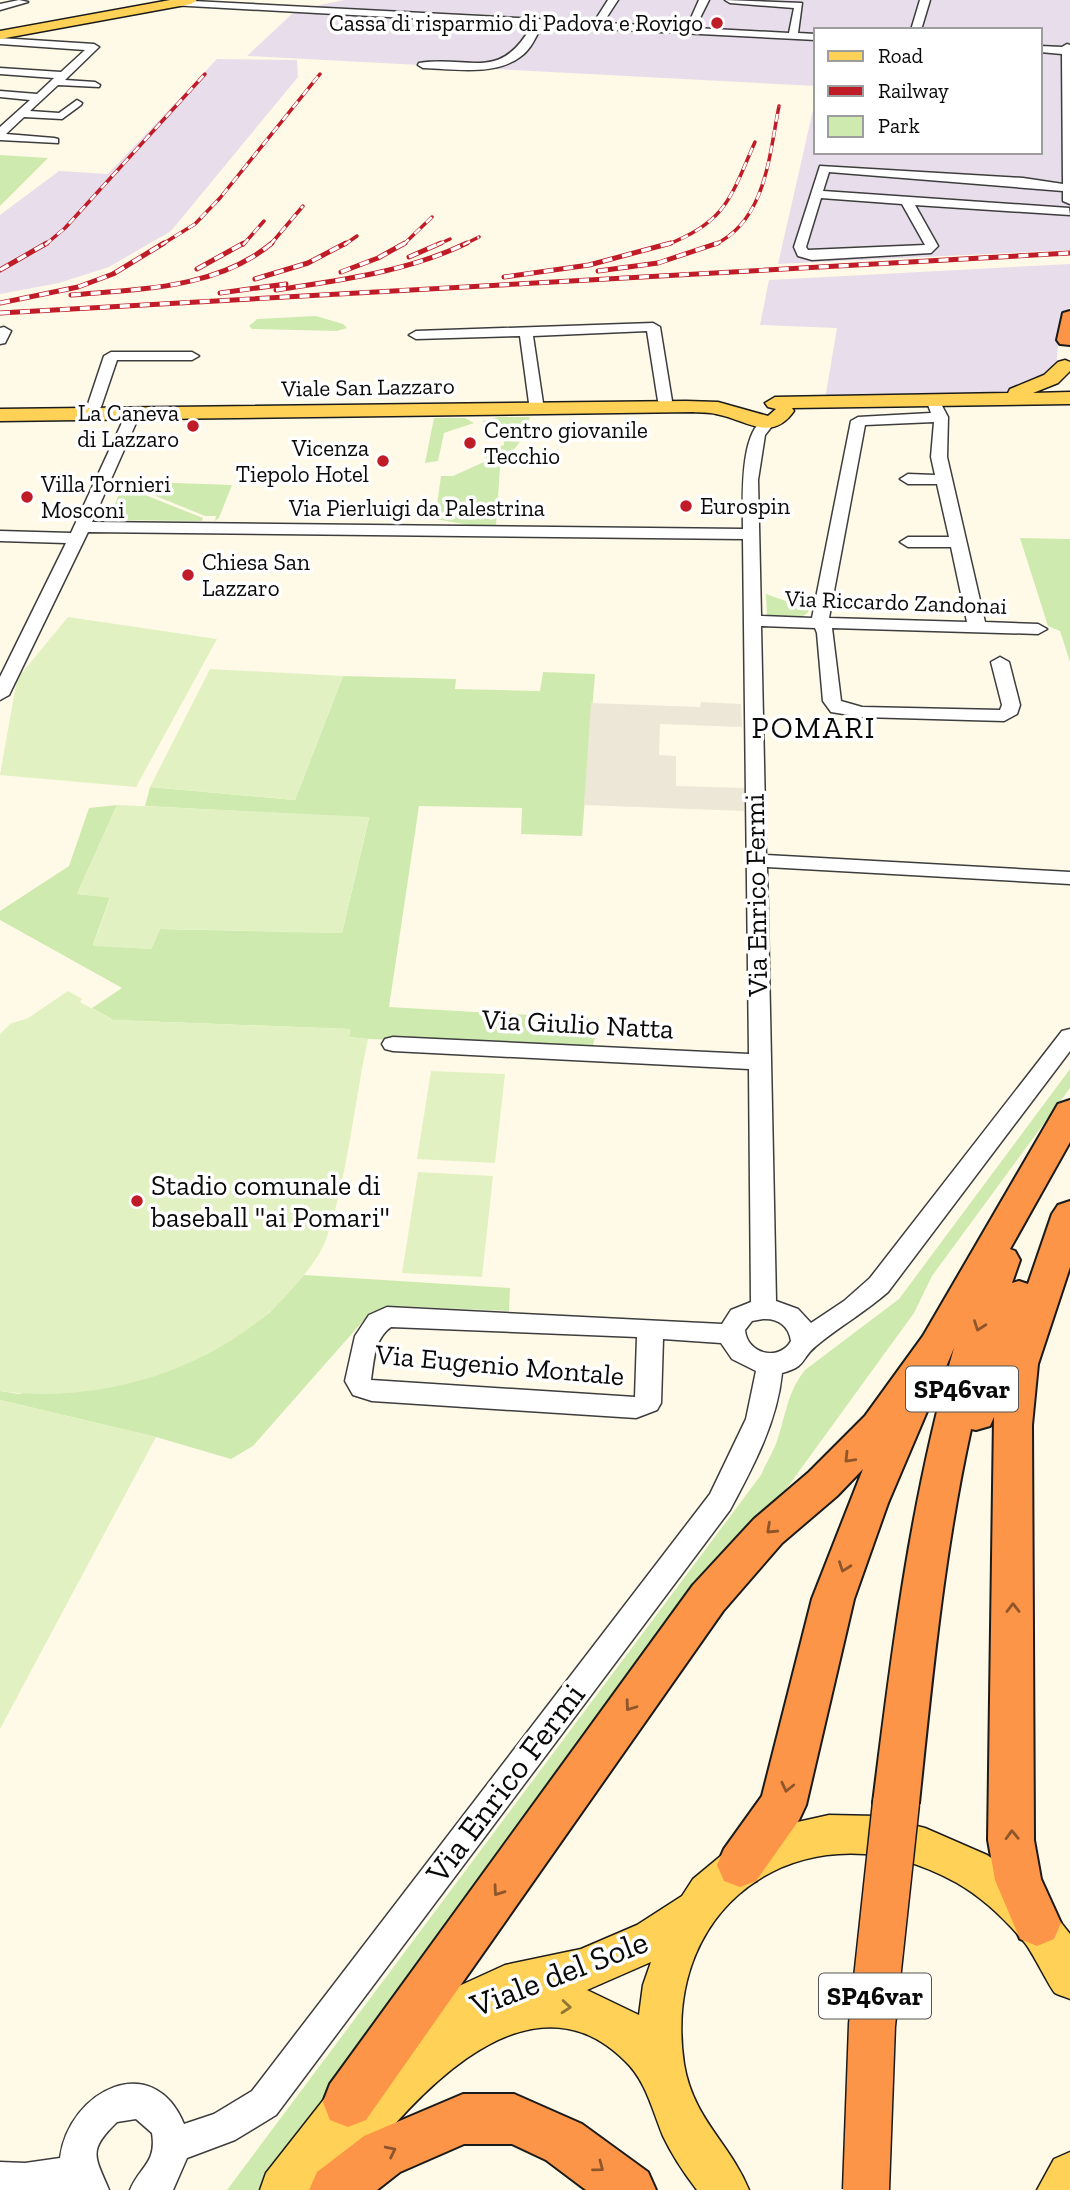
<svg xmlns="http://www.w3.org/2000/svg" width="1070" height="2190" font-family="'Zilla Slab',serif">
	<rect width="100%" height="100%" fill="#fffae7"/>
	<g fill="#e8ddea">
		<polygon points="344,0 1070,0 1070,250 778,264 816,97 816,152 1040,152 1040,30 816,30 816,86 247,56 296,10"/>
		<polygon points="217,59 297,60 298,77 171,231 109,267 59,283 0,294 0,215 59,171 108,174"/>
		<polygon points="1070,264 1070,307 1061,319 1056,366 1050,374 1015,392 999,395 825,399 837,328 760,325 769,280"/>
	</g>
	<g fill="#cfeaaf">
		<polygon points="0,155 48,158 0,206"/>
		<polygon points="316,316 343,324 347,328 337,331 252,329 249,326 257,319"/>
		<polygon points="498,417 530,417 522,439 500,468 496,526 469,525 435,519 441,476 453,476 486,461 486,450 504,445 503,431 482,421"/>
		<polygon points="434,418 465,418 474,423 444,433 438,461 425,463"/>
		<polygon points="119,481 232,485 219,518 215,521 216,516 205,516"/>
		<polygon points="125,487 203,518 202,521 109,520 121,488"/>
		<polygon points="1020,538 1070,539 1070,662 1060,631 1048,626"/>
		<path d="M 766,594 L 786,601 L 806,601 L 808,596 L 813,597 C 810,626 790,617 767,616 Z"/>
		<polygon points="543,672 595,674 582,836 521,834 522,808 419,806 389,1007 599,1019 593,1046 368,1039 349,1037 350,1029 113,1020 92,1008 122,988 0,920 0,911 69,866 89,808 117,805 77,894 110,897 93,945 151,949 160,929 342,933 369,818 145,806 150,787 295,800 343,676 456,679 455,689 540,691"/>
		<path d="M 1070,1069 L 1070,1088 L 932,1276 L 914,1313 L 277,2190 L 227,2190 L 761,1475 C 766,1463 774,1451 778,1438 C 786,1413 788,1391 805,1370 L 899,1299 Z"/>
		<polygon points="304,1275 510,1288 509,1311 396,1306 371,1312 253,1446 231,1459 156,1437 0,1400 0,1391 19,1394 249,1328 270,1312"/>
	</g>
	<g fill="#e2f1c2">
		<polygon points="68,617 217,639 136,787 0,775 17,679"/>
		<polygon points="210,669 343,676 295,800 150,787"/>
		<polygon points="117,805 369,817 342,933 160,929 151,949 93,946 110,898 77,894"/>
		<path d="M 68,991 L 82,999 L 80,1002 L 113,1020 L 350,1029 L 349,1037 L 368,1039 C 354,1104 348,1174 327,1237 C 321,1254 310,1268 298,1282 C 231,1365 105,1406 0,1391 L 0,1034 L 10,1024 L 28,1018 Z"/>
		<polygon points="431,1071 505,1074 495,1163 417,1159"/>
		<polygon points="418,1172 493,1176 482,1277 402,1273"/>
		<polygon points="0,1400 156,1437 0,1729"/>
	</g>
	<polygon fill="#ede7d7" points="701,702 741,704 742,727 660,724 659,755 676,756 676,786 745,788 744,811 584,805 591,703 700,707"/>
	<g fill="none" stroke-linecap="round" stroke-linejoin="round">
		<defs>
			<g id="minor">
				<polygon points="19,0 28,2 0,10 0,4"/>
				<path d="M 174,0 L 594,22 L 608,0 L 618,0 L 603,23 L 687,27 L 699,0 L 709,0 L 695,28 L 789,33 L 794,8 L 730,3 L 725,0 L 802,3 L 798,33 L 816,34 L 816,40 L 542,26 C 536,36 531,50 520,57 C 495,76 452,69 423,68 L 418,65 L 419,63 C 471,55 500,83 532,25 L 171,5 L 169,3 Z"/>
				<polygon points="920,0 930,0 921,30 911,30"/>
				<polygon points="0,38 94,44 99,47 65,80 95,82 100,85 99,87 58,85 30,111 59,113 77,100 82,103 81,105 62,119 24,117 6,134 54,138 58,139 58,143 0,140 0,127 30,100 0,97 0,91 37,94 54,78 0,74 0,68 61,72 85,50 0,44"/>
				<path d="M 1067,44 L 1070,45 L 1070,204 L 1063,201 L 1063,191 L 829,172 L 823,191 L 1069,208 L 1070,215 L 915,205 L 938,246 L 931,253 L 812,260 L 798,256 L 794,247 L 820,166 L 1023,178 L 1063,184 L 1062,54 L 1040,52 L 1040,46 L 1062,47 ZM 821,198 L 902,204 L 925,245 L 808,250 L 806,247 Z"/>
				<polygon points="653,323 660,327 672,401 665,405 658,401 647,331 533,336 543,403 536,407 529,403 520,336 416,339 409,335 416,331"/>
				<polygon points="4,327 11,331 5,343 0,344 0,328"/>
				<polygon points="111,352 192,352 199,356 192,360 117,360 101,407 94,411 89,410 87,407 104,356"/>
				<path d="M 935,401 L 940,402 L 948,417 L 947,457 L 985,622 L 1038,624 L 1047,629 L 1038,634 L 832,628 L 841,701 L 862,707 L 1000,710 L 1002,705 L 991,662 L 1000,657 L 1009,662 L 1020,705 L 1017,714 L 1004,721 L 862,717 L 831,712 L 823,701 L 817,633 L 815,628 L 761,626 L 766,855 L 1070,872 L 1070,884 L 767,867 L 776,1301 L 798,1309 L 811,1323 L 844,1301 L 870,1278 L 1062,1031 L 1070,1029 L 1070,1051 L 888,1292 C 865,1312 839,1327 816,1346 C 800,1359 808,1366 782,1373 C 777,1423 753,1467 730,1510 L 276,2115 L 235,2140 L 187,2158 L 173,2190 L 130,2190 C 140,2166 157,2163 152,2133 L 136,2119 L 117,2122 C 87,2151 95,2156 109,2190 L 0,2190 L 0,2162 L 25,2163 L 60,2158 C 69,2090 153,2049 184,2124 L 214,2114 L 252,2091 L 710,1494 L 746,1419 L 756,1371 L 732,1359 L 721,1343 L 663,1339 L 661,1403 L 657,1410 L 636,1418 L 372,1401 L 353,1395 L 345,1381 L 355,1336 L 369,1315 L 387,1307 L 722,1324 L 731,1310 L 751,1302 L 749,1069 L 393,1051 L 385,1049 L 382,1044 L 385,1039 L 393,1037 L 749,1054 L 743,539 L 88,532 L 9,695 L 0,700 L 0,677 L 66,543 L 0,541 L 0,531 L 71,533 L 126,414 L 133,410 L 140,414 L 92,522 L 743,529 C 743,504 738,425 769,417 L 776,421 L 765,435 L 758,480 L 761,616 L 812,618 L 851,421 L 858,417 L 931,413 L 928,405 ZM 934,422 L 931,457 L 935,475 L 908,474 L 900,479 L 908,484 L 937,484 L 949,537 L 908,537 L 900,542 L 908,547 L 951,547 L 967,622 L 829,618 L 865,425 ZM 763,1319 C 778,1318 789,1326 791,1341 C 779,1362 747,1354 745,1330 L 752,1321 ZM 391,1327 L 637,1337 L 635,1397 L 371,1380 C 374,1361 374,1339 391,1327 Z"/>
			</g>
			<g id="major">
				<polygon points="170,0 197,0 191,4 0,39 0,31"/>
				<path d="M 1065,360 L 1070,362 L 1070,371 L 1058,383 L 1033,393 L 1070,392 L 1070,404 L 792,408 L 794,411 C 771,444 745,419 716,414 C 709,412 700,413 693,412 L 0,421 L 0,409 L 686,401 L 718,402 L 768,416 L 776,409 L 768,407 L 765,403 L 775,397 L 1008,393 L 1010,389 L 1044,375 L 1058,362 Z"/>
				<path d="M 829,1815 L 877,1816 L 925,1828 L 987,1855 L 1017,1876 L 1044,1901 L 1070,1934 L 1070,1999 C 1066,1997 1058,1995 1055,1993 C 1050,1988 1033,1953 1025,1943 C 1006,1920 983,1898 957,1883 C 814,1802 659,1896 684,2064 C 693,2119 730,2143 749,2190 L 697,2190 C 684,2173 672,2155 663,2136 C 652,2109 646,2081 625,2061 C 523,1959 399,2113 342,2190 L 260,2190 L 266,2173 L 343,2075 L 359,2068 L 376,2078 L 384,2070 L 380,2069 L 374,2053 L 380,2037 L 448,1991 L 505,1965 L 581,1949 L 637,1925 L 682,1896 L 693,1879 L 728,1850 L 784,1825 ZM 651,1962 L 643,1985 L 639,2015 L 587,1990 Z"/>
				<polygon points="1070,2152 1070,2190 1037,2190 1054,2159"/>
			</g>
			<g id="highway">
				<polygon points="1070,311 1070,345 1060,344 1057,340 1063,313"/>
				<path d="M 1070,1100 L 1070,1142 L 1010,1249 L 1015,1251 L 1020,1260 L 1012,1283 L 1019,1281 L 1028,1284 L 1052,1214 L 1058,1205 L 1070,1201 L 1070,1267 L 1038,1364 L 1032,1425 L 1034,1840 L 1041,1879 L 1061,1923 L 1054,1939 L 1037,1946 L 1020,1939 L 995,1880 L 988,1840 L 994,1417 L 990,1426 L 976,1430 L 971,1429 C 944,1552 932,1678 919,1803 L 912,1818 L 896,1824 L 880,1818 L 873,1803 C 892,1649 911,1496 954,1348 L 888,1503 L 854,1599 L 806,1805 L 799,1820 L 756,1881 L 740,1887 L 724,1881 L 717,1865 L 724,1849 L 762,1796 L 812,1599 L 863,1469 L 837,1496 L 782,1543 L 723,1611 L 366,2120 L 348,2127 L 330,2120 L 323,2102 L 330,2084 L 693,1585 L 754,1519 L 809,1472 L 865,1416 L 923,1336 L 1058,1104 Z"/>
				<polygon points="463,2094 514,2094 582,2124 648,2172 656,2190 586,2190 546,2160 512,2144 464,2144 400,2172 377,2190 309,2190 317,2172 364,2136"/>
			</g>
		</defs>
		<use href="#minor" stroke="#3d3d3d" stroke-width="3"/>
		<use href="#major" stroke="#1b1b1b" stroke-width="3"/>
		<use href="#highway" stroke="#1b1b1b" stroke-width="4"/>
		<use href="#minor" fill="#fff" fill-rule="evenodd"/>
		<use href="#major" fill="#ffd257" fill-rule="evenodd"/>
		<use href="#highway" fill="#fc9547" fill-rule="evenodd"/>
		<defs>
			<g id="rail-far1">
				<polyline points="45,245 65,228 205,74"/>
				<polyline points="161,245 195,224 220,198 320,74"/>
				<polyline points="243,245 264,221"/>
				<polyline points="270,245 303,206"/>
				<polyline points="344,245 357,236"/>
				<polyline points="403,245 432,217"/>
				<polyline points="437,245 450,239"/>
				<polyline points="463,245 479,237"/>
				<path d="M 666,245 C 727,222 731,196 755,142"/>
				<path d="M 714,245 C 766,221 769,156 779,106"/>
			</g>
			<g id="rail">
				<polyline points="409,257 441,243"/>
				<polyline points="197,269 244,243"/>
				<polyline points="0,270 47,243"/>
				<polyline points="598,271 658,263 718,243"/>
				<polyline points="341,272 378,258 405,243"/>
				<polyline points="504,277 589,265 671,243"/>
				<polyline points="255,279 308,263 346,243"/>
				<path d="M 276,290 C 340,280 407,272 467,243"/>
				<polyline points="220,293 286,284"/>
				<path d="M 71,295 C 139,289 217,289 272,243"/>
				<polyline points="0,303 78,287 113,274 164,243"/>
				<polyline points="0,313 1070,253"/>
			</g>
		</defs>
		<use href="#rail-far1" stroke="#bf1c28" stroke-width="3.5"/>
		<use href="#rail" stroke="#bf1c28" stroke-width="5"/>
		<use href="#rail-far1" stroke="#fff" stroke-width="2.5" stroke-dasharray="8" stroke-linecap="butt"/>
		<use href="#rail" stroke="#fff" stroke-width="3.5" stroke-dasharray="10" stroke-linecap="butt"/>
		<defs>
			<polyline id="highway-bridge" points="866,2190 872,2025 896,1803"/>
		</defs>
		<use href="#highway-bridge" stroke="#1b1b1b" stroke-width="49" stroke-linecap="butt"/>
		<use href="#highway-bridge" stroke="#fc9547" stroke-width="46"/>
	</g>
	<defs><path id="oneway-chevron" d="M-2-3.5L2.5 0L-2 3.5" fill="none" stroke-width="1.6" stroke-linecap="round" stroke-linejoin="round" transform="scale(1.75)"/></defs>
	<g stroke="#8f562c">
		<use href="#oneway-chevron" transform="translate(979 1326) rotate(110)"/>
		<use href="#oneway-chevron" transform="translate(849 1458) rotate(134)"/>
		<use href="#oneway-chevron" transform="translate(771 1529) rotate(137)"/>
		<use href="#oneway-chevron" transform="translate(844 1567) rotate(110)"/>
		<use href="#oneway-chevron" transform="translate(1013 1608) rotate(-90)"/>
		<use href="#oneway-chevron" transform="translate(630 1706) rotate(126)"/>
		<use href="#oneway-chevron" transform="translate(787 1787) rotate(103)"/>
		<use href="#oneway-chevron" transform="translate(1012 1835) rotate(-92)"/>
		<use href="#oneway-chevron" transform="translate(498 1891) rotate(125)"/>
		<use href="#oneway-chevron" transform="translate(391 2151) rotate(-26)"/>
		<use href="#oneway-chevron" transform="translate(599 2167) rotate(37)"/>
	</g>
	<use stroke="#917834" href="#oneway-chevron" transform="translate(566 2007) rotate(5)"/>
	<g fill="#bf1c28" stroke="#fff" stroke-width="2.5">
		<circle cx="717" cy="23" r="7"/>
		<circle cx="193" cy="426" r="7"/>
		<circle cx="470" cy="443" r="7"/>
		<circle cx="383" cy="461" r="7"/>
		<circle cx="27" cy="497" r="7"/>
		<circle cx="686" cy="506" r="7"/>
		<circle cx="188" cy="575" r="7"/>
		<circle cx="137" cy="1201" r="7"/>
	</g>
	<g text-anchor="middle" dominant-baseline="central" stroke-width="7" stroke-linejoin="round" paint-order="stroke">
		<g font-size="23" fill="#0a0a0a" stroke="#fff" text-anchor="start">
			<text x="703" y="23" text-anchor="end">Cassa di risparmio di Padova e Rovigo</text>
			<text x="179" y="413" text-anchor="end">La Caneva<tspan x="179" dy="26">di Lazzaro</tspan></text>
			<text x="484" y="430">Centro giovanile<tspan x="484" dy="26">Tecchio</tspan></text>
			<text x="369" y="448" text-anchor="end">Vicenza<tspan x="369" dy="26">Tiepolo Hotel</tspan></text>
			<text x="41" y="484">Villa Tornieri<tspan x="41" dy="26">Mosconi</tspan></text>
			<text x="700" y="506">Eurospin</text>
			<text x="202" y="562">Chiesa San<tspan x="202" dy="26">Lazzaro</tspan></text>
		</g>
		<g font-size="23" fill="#0a0a0a" stroke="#fff">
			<text transform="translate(368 387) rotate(-1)">Viale San Lazzaro</text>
			<text x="417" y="508">Via Pierluigi da Palestrina</text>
			<text transform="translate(896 602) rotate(2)">Via Riccardo Zandonai</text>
		</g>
		<g fill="#fff" stroke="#545454" stroke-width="2">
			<rect x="906" y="1366.5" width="112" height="45" rx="5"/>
			<rect x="819" y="1973.5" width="112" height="45" rx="5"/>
		</g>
		<g font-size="26" font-weight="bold" fill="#0a0a0a">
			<text x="962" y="1389">SP46var</text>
			<text x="875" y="1996">SP46var</text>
		</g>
		<g font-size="28" fill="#0a0a0a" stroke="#fff">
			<text transform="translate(756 895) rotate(-91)">Via Enrico Fermi</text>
			<text transform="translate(578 1024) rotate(3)">Via Giulio Natta</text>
			<text transform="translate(500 1365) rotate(5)">Via Eugenio Montale</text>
		</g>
		<g font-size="28" fill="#0a0a0a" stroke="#fff" text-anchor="start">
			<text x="151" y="1185">Stadio comunale di<tspan x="151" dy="32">baseball "ai Pomari"</tspan></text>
		</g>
		<g font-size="30" letter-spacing="2" fill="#0a0a0a" stroke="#fff">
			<text x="814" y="728">POMARI</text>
		</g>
		<g font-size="33" fill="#0a0a0a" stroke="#fff">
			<text transform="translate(505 1783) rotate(-53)">Via Enrico Fermi</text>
			<text transform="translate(559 1973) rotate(-21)">Viale del Sole</text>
		</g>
	</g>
	<rect x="814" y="28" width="228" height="126" fill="#ffffff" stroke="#9d9d9d" stroke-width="2"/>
	<rect x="828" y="51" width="35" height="10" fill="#ffd257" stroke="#9d9d9d" stroke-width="2"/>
	<text x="878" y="63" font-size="21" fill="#0a0a0a">Road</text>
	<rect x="828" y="86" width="35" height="10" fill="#bf1c28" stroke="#9d9d9d" stroke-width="2"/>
	<text x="878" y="98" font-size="21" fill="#0a0a0a">Railway</text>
	<rect x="828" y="116" width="35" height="21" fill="#cfeaaf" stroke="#9d9d9d" stroke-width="2"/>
	<text x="878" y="133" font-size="21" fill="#0a0a0a">Park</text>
</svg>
